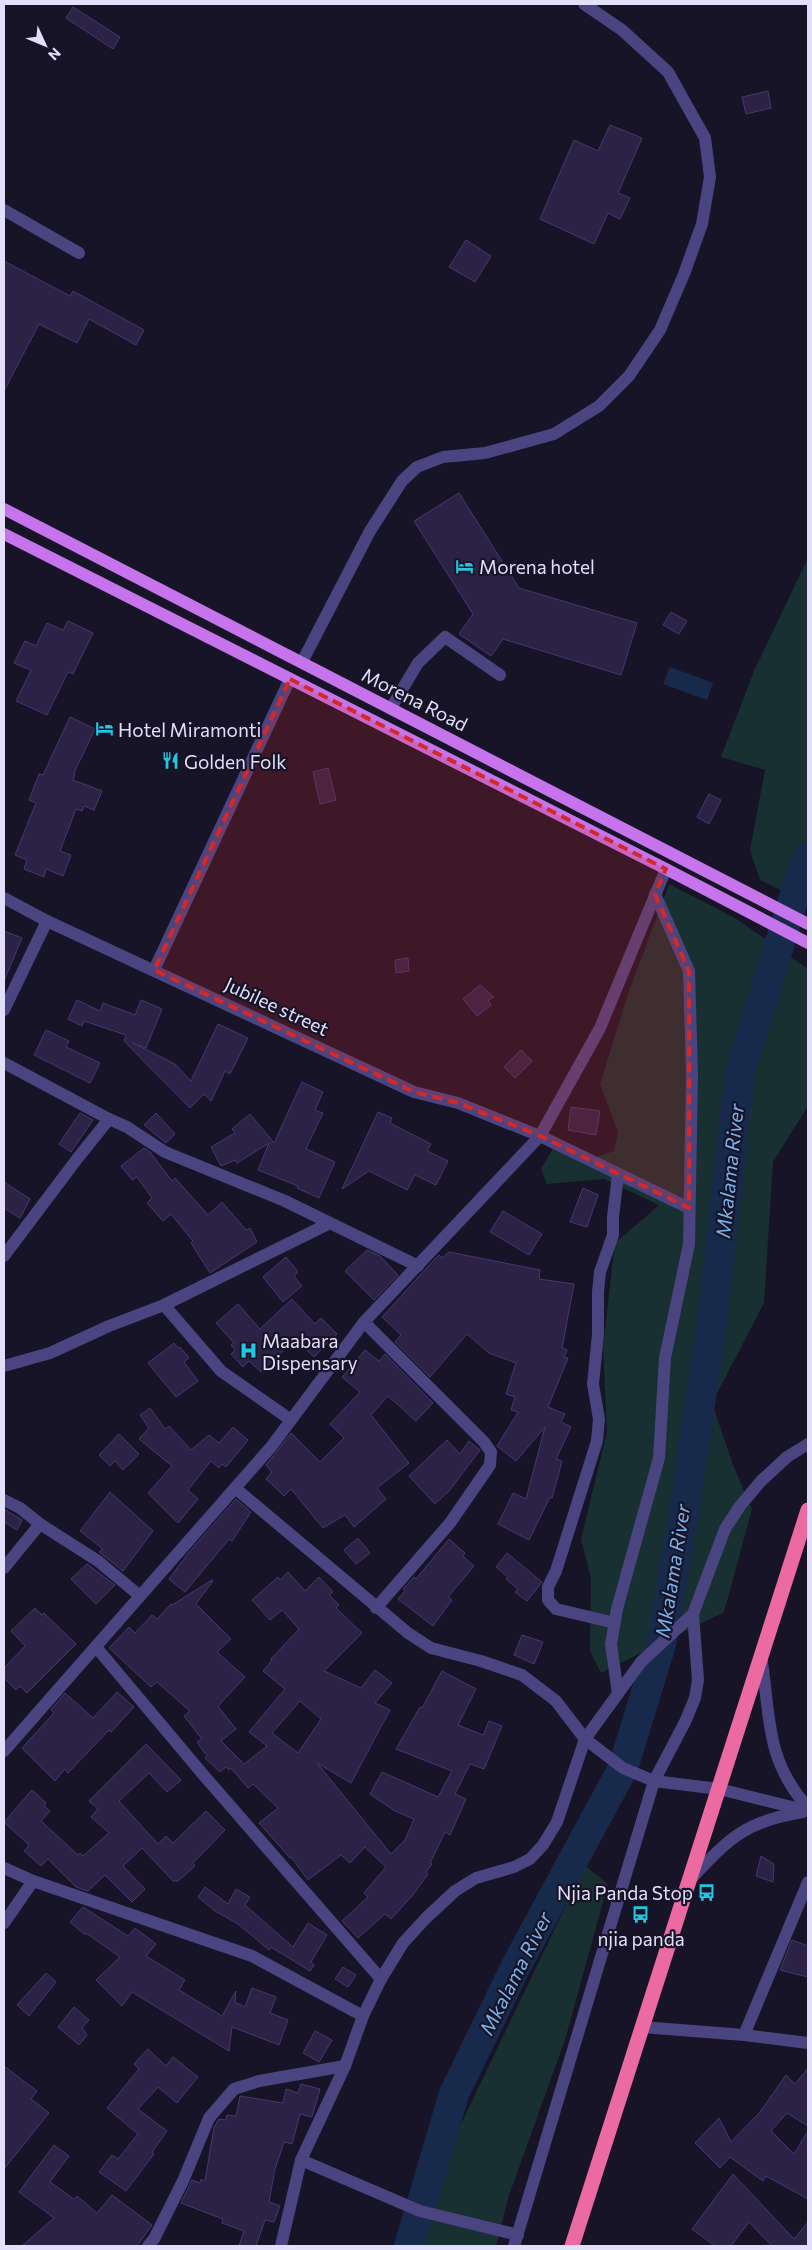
<svg xmlns="http://www.w3.org/2000/svg" width="812" height="2250" font-family="Commissioner,sans-serif">
	<rect width="100%" height="100%" fill="#181427"/>
	<g fill="#183031">
		<polygon points="808,558 808,903 760,880 750,850 765,770 721,757 754,671"/>
		<polygon points="669,884 735,918 808,969 808,1106 773,1162 764,1303 712,1403 733,1465 752,1509 724,1612 601,1673 590,1651 591,1578 581,1539 607,1432 603,1347 615,1243 659,1205 604,1179 547,1184 541,1169 556,1143 588,1160 614,1151 618,1132 600,1084 629,991"/>
		<polygon points="585,1866 608,1884 565,2040 508,2198 496,2246 422,2246 459,2128"/>
	</g>
	<polygon fill="#182a4c" points="670,667 713,683 707,700 663,684"/>
	<g fill="none" stroke-linecap="round" stroke-linejoin="round">
		<polyline stroke="#182a4c" stroke-width="30" points="409,2246 454,2094 517,1964 623,1768 661,1644 683,1518 712,1323 740,1072 802,871 808,858"/>
	</g>
	<g fill="#2b2246" stroke="#45386f" fill-rule="evenodd">
		<polygon points="73,7 120,37 113,49 66,18"/>
		<polygon points="768,91 771,108 746,114 742,97"/>
		<polygon points="610,125 642,138 618,193 630,198 620,219 608,213 594,244 540,219 574,140 598,151"/>
		<polygon points="466,240 491,256 475,282 449,267"/>
		<polygon points="4,261 70,296 73,291 144,330 136,345 89,319 77,343 39,324 4,391"/>
		<polygon points="459,493 519,588 637,623 621,675 503,639 491,656 459,634 473,614 414,521"/>
		<polygon points="671,612 687,621 679,634 663,625"/>
		<polygon points="68,621 93,633 73,674 68,672 47,715 16,701 31,670 14,663 25,641 36,646 47,623 63,630"/>
		<polygon points="70,717 95,729 74,773 75,773 73,780 102,791 94,810 84,806 82,811 76,809 60,851 71,855 63,876 46,869 44,877 24,869 27,860 15,855 36,803 29,800 39,774 43,775"/>
		<polygon points="328,768 336,800 320,804 313,772"/>
		<polygon points="709,794 721,800 709,824 697,817"/>
		<polygon points="4,931 22,938 4,981"/>
		<polygon points="408,958 409,971 396,973 395,960"/>
		<polygon points="480,985 494,997 488,1000 491,1005 477,1016 463,999"/>
		<polygon points="77,1000 100,1011 103,1003 135,1015 141,1000 162,1009 146,1048 133,1043 175,1064 191,1081 218,1024 248,1038 230,1074 225,1071 211,1101 204,1094 190,1108 124,1041 126,1035 84,1021 82,1026 68,1019"/>
		<polygon points="46,1030 69,1041 66,1047 100,1063 90,1083 34,1055"/>
		<polygon points="521,1050 532,1061 515,1078 504,1067"/>
		<polygon points="302,1082 323,1092 315,1110 323,1113 306,1149 335,1162 319,1198 297,1188 298,1186 258,1170 269,1143 237,1163 235,1160 221,1166 211,1147 235,1133 232,1129 250,1114 274,1143"/>
		<polygon points="571,1107 600,1111 596,1135 568,1130"/>
		<polygon points="378,1112 392,1118 390,1123 431,1144 427,1151 448,1161 436,1185 415,1175 407,1190 369,1171 342,1189"/>
		<polygon points="80,1113 93,1120 71,1152 59,1144"/>
		<polygon points="156,1113 175,1134 166,1143 144,1125"/>
		<polygon points="144,1148 150,1152 172,1181 175,1178 208,1215 222,1202 246,1230 250,1228 257,1242 210,1273 191,1243 193,1241 171,1214 163,1221 147,1203 152,1198 137,1177 132,1180 121,1166"/>
		<polygon points="4,1182 30,1199 20,1218 4,1208"/>
		<polygon points="583,1188 598,1195 587,1227 570,1222"/>
		<polygon points="503,1211 542,1234 529,1255 490,1232"/>
		<polygon points="367,1250 380,1256 398,1275 374,1300 345,1271"/>
		<polygon points="449,1252 540,1270 539,1279 574,1284 562,1348 567,1350 564,1357 568,1358 548,1407 565,1414 561,1422 571,1427 556,1459 562,1461 552,1498 550,1497 529,1540 498,1524 513,1493 526,1499 545,1427 516,1461 497,1446 518,1412 511,1410 515,1397 506,1394 516,1363 489,1353 467,1334 430,1377 395,1342 401,1335 382,1317 433,1261 439,1255 442,1258"/>
		<polygon points="286,1257 298,1272 294,1276 302,1286 283,1302 263,1277"/>
		<polygon points="292,1299 315,1324 321,1318 337,1334 314,1357 295,1339 261,1372 249,1361 243,1367 231,1354 235,1350 231,1345 234,1343 216,1323 238,1304 260,1329"/>
		<polygon points="174,1343 178,1348 180,1347 189,1358 184,1362 198,1381 176,1397 148,1363"/>
		<polygon points="365,1350 379,1361 385,1354 433,1403 416,1421 388,1396 371,1415 409,1463 377,1488 386,1499 354,1527 345,1515 323,1528 291,1489 284,1496 266,1479 272,1472 266,1465 291,1433 320,1462 344,1438 330,1424 360,1392 342,1377"/>
		<polygon points="150,1408 165,1429 169,1426 191,1450 209,1435 219,1443 233,1427 248,1440 226,1467 222,1464 219,1468 211,1461 188,1490 198,1499 178,1523 148,1493 172,1466 139,1439 149,1428 140,1415"/>
		<polygon points="119,1434 139,1454 123,1470 115,1461 110,1466 99,1455"/>
		<polygon points="447,1440 460,1454 469,1441 480,1450 450,1490 435,1504 409,1476"/>
		<polygon points="110,1492 153,1531 123,1571 99,1552 103,1549 80,1531"/>
		<polygon points="236,1499 251,1512 232,1541 229,1539 185,1592 169,1579 190,1551"/>
		<polygon points="4,1509 22,1520 17,1530 4,1522"/>
		<polygon points="358,1538 370,1553 356,1564 344,1550"/>
		<polygon points="449,1539 465,1553 463,1556 474,1566 448,1597 452,1600 433,1626 398,1599 405,1591 403,1589 414,1577 416,1579"/>
		<polygon points="507,1553 542,1582 527,1601 515,1592 518,1589 506,1579 508,1577 496,1567"/>
		<polygon points="87,1564 115,1585 96,1604 71,1579"/>
		<path d="M 288,1572 L 305,1591 L 319,1577 L 333,1592 L 329,1595 L 339,1605 L 336,1608 L 362,1633 L 324,1671 L 361,1688 L 375,1670 L 392,1683 L 375,1703 L 390,1710 L 351,1783 L 317,1763 L 391,1854 L 405,1840 L 414,1819 L 395,1811 L 370,1794 L 382,1772 L 438,1797 L 452,1771 L 396,1749 L 420,1707 L 422,1708 L 442,1671 L 476,1689 L 458,1725 L 483,1735 L 489,1721 L 502,1726 L 484,1769 L 470,1764 L 455,1794 L 466,1799 L 450,1835 L 445,1832 L 430,1863 L 432,1864 L 426,1872 L 428,1874 L 412,1896 L 391,1919 L 385,1914 L 358,1938 L 342,1921 L 368,1897 L 364,1893 L 386,1867 L 365,1847 L 350,1863 L 341,1855 L 308,1880 L 291,1857 L 290,1858 L 259,1823 L 278,1808 L 253,1784 L 248,1788 L 231,1768 L 229,1770 L 226,1767 L 220,1772 L 205,1758 L 207,1756 L 197,1742 L 202,1739 L 184,1716 L 190,1711 L 157,1682 L 151,1687 L 109,1648 L 129,1627 L 135,1633 L 152,1615 L 157,1619 L 171,1604 L 172,1605 L 212,1580 L 213,1581 L 196,1604 L 231,1639 L 217,1652 L 245,1677 L 218,1706 L 236,1729 L 221,1741 L 244,1764 L 267,1746 L 249,1732 L 285,1689 L 263,1671 L 272,1660 L 271,1659 L 299,1629 L 282,1610 L 270,1620 L 252,1600 L 278,1577 L 280,1580 ZM 300,1701 L 321,1719 L 298,1753 L 272,1733 Z"/>
		<polygon points="35,1608 42,1615 44,1613 76,1644 27,1693 20,1686 16,1690 4,1678 4,1668 25,1646 11,1631"/>
		<polygon points="522,1635 543,1642 534,1664 514,1655"/>
		<polygon points="117,1692 134,1707 111,1732 109,1730 68,1773 65,1769 55,1781 22,1748 54,1713 51,1710 65,1693 93,1718"/>
		<polygon points="146,1744 181,1780 167,1792 149,1773 119,1801 158,1844 166,1836 173,1843 206,1811 225,1830 193,1863 195,1866 178,1881 173,1881 142,1848 123,1866 145,1889 132,1902 105,1875 88,1891 76,1887 48,1859 41,1866 24,1851 29,1845 4,1822 32,1790 46,1803 44,1806 50,1811 41,1821 78,1855 80,1853 83,1856 109,1833 91,1817 98,1809 89,1801"/>
		<polygon points="761,1856 774,1864 773,1882 756,1876"/>
		<polygon points="205,1887 228,1904 236,1889 250,1897 245,1905 293,1947 308,1923 327,1935 311,1962 314,1965 310,1971 271,1947 269,1950 238,1924 215,1911 198,1897"/>
		<polygon points="83,1907 128,1936 135,1928 156,1944 146,1956 185,1980 179,1990 222,2016 236,1991 235,2002 245,2007 252,1988 276,1997 270,2013 288,2020 279,2045 232,2027 229,2051 132,1992 122,2006 96,1980 120,1957 86,1933 84,1934 70,1922"/>
		<polygon points="792,1940 808,1946 808,1977 780,1970"/>
		<polygon points="343,1967 356,1975 348,1987 335,1979"/>
		<polygon points="46,1973 56,1982 29,2016 17,2005"/>
		<polygon points="74,2007 89,2020 82,2028 87,2035 79,2045 58,2027"/>
		<polygon points="315,2031 332,2040 319,2062 303,2053"/>
		<polygon points="148,2049 166,2066 173,2057 198,2077 177,2103 158,2087 138,2109 167,2131 152,2152 154,2154 126,2191 99,2172 112,2155 118,2159 138,2134 107,2108 139,2069 134,2064"/>
		<polygon points="4,2066 37,2091 31,2099 49,2113 4,2169"/>
		<polygon points="808,2068 808,2126 787,2113 771,2131 794,2154 808,2131 808,2199 766,2176 763,2181 730,2157 720,2168 695,2143 719,2118 731,2142 760,2112 786,2075 795,2084"/>
		<polygon points="301,2084 320,2089 312,2117 300,2114 292,2144 284,2142 275,2169 269,2202 280,2206 274,2222 265,2220 256,2246 239,2246 244,2231 222,2223 223,2219 181,2203 192,2180 200,2183 201,2179 205,2181 214,2127 219,2119 226,2120 227,2115 236,2116 240,2096 283,2103 286,2089 298,2093"/>
		<polygon points="54,2145 69,2156 50,2182 74,2199 77,2196 97,2213 112,2195 152,2225 137,2246 22,2246 54,2218 19,2192"/>
		<polygon points="733,2174 794,2239 808,2222 808,2246 772,2246 749,2222 731,2246 715,2246 692,2229"/>
	</g>
	<g fill="none" stroke-linecap="round" stroke-linejoin="round">
		<g stroke="#4a4580" stroke-width="12">
			<polyline points="4,210 79,253"/>
			<polyline points="302,662 370,531 402,481 417,467 443,457 485,453 554,434 599,406 629,376 660,330 684,274 702,224 710,177 705,138 668,72 622,30 584,4"/>
			<polyline points="391,708 418,663 445,637 500,675"/>
			<polyline points="4,898 47,921 414,1092 458,1103 540,1136 689,1208"/>
			<polyline points="154,970 290,679"/>
			<polyline points="4,1010 47,921"/>
			<polyline points="4,1063 109,1119"/>
			<polyline points="4,1256 77,1159 109,1119 127,1127 165,1152 285,1201 418,1266"/>
			<polyline points="164,1305 221,1371 291,1420"/>
			<polyline points="364,1322 484,1442 491,1452 490,1465 450,1523 376,1608"/>
			<polyline points="4,1366 50,1353 109,1326 164,1305 330,1223"/>
			<polyline points="235,1488 408,1633 431,1648 481,1661 522,1675 556,1701 585,1739 623,1768 654,1781 719,1789 808,1811"/>
			<polyline points="4,1500 20,1508 40,1524 98,1561 140,1596"/>
			<polyline points="4,1568 40,1524"/>
			<polyline points="615,1623 556,1609 548,1600 548,1587 556,1571 597,1441 599,1419 593,1384 598,1334 598,1292 600,1272 613,1235 613,1217 618,1175"/>
			<polyline points="96,1647 206,1778 381,1979"/>
			<path d="M 761,1656 C 771,1717 764,1758 808,1808"/>
			<polyline points="618,1694 611,1644 617,1609 659,1458 665,1358 689,1244 692,1074 689,971 655,894"/>
			<polyline points="4,1751 271,1447 364,1322 540,1136 600,1028 666,869"/>
			<polyline points="4,1868 33,1881 252,1956 363,2016"/>
			<path d="M 691,1879 C 729,1838 746,1821 803,1812"/>
			<polyline points="4,1923 33,1881"/>
			<polyline points="642,2027 744,2035 808,2043"/>
			<polyline points="744,2035 808,1882"/>
			<polyline points="301,2160 420,2211 518,2235"/>
			<polyline points="148,2246 154,2239 183,2181 209,2118 234,2089 259,2081 345,2066"/>
			<polyline points="281,2246 301,2160 345,2066 363,2016 381,1979 403,1943 426,1918 455,1891 476,1878 514,1867 530,1859 543,1845 557,1822 585,1739 641,1662 693,1614 725,1529 740,1506 761,1481 787,1457 808,1444"/>
			<polyline points="514,2246 654,1781 685,1722 695,1698 698,1680 693,1614"/>
		</g>
		<g stroke="#c574ec" stroke-width="12">
			<polyline points="4,509 808,924"/>
			<polyline points="4,534 666,869 808,943"/>
		</g>
		<polyline stroke="#ea6aa1" stroke-width="15" points="572,2246 808,1510"/>
	</g>
	<path fill="#d62828" fill-opacity="0.2" stroke="#d62828" stroke-width="4" stroke-dasharray="10 6" stroke-linejoin="round" d="M 290,679 L 666,869 L 655,894 L 689,971 L 689,1208 L 540,1136 L 458,1103 L 414,1092 L 154,970 Z"/>
	<defs>
		<symbol id="hotel-bare" viewBox="-9 -9 18 18"><path d="M-6-4.5h1.5V1H6V5H4.5V3h-9V5H-6ZM-4 0a1.8 1.8 0 1 1 3.6 0ZM.5 0V-2.5h3Q6-2.5 6 0Z" fill="#24c5e1" stroke="#181427" stroke-width="2.5" paint-order="stroke"/></symbol>
		<symbol id="restaurant-bare" viewBox="-9 -9 18 18"><path d="M-5-6h1v4h1v-4h1v4h1v-4h1v5L-1.5 .5V6h-2V.5L-5-1ZM5-6V6H3V1.5H1.5Q1.5-4 5-6Z" fill="#24c5e1" stroke="#181427" stroke-width="2.5" paint-order="stroke"/></symbol>
		<symbol id="hospital-bare" viewBox="-9 -9 18 18"><path d="M-5-5h3v3.5h4V-5h3V5h-3V1.5h-4V5h-3Z" fill="#24c5e1" stroke="#181427" stroke-width="2.5" paint-order="stroke"/></symbol>
		<symbol id="bus-bare" viewBox="-9 -9 18 18"><path d="M-5-6H5V4H4V6H2V4H-2V6H-4V4H-5ZM-3.5-4V0h7V-4ZM-3.5 1.2v1.5H-2V1.2ZM2 1.2v1.5H3.5V1.2Z" fill="#24c5e1" stroke="#181427" stroke-width="2.5" paint-order="stroke"/></symbol>
	</defs>
	<g fill-rule="evenodd">
		<use href="#hotel-bare" x="452" y="554" width="25" height="25"/>
		<use href="#hotel-bare" x="92" y="716" width="25" height="25"/>
		<use href="#restaurant-bare" x="158" y="748" width="25" height="25"/>
		<use href="#hospital-bare" x="236" y="1338" width="25" height="25"/>
		<use href="#bus-bare" x="694" y="1880" width="25" height="25"/>
		<use href="#bus-bare" x="628" y="1902" width="25" height="25"/>
	</g>
	<g text-anchor="middle" dominant-baseline="central" stroke-width="4.5" stroke-linejoin="round" paint-order="stroke">
		<g font-size="19" fill="#e3dffb" stroke="#181427" text-anchor="start">
			<text x="479" y="566">Morena hotel</text>
			<text x="118" y="729">Hotel Miramonti</text>
			<text x="184" y="761">Golden Folk</text>
			<text x="262" y="1340">Maabara<tspan x="262" dy="22">Dispensary</tspan></text>
			<text x="693" y="1892" text-anchor="end">Njia Panda Stop</text>
			<text x="641" y="1938" text-anchor="middle">njia panda</text>
		</g>
		<g font-size="19" fill="#e3dffb" stroke="#181427">
			<text transform="translate(415 699) rotate(27)">Morena Road</text>
			<text transform="translate(277 1006) rotate(25)">Jubilee street</text>
		</g>
		<g font-size="20" font-style="italic" fill="#7ab2ed" stroke="#181427">
			<text transform="translate(729 1171) rotate(-84)">Mkalama River</text>
			<text transform="translate(672 1571) rotate(-81)">Mkalama River</text>
			<text transform="translate(515 1973) rotate(-63)">Mkalama River</text>
		</g>
	</g>
	<rect width="812" height="2250" fill="none" stroke="#e3dffb" stroke-width="10"/>
	<g transform="translate(45 45) rotate(134)" stroke="#181427" stroke-width="4" paint-order="stroke">
	<path d="M0-4L9 19L0 12L-9 19Z" fill="#e3dffb"/>
	<text y="-8" font-size="14" font-weight="bold" text-anchor="middle" fill="#e3dffb">N</text>
	</g>
</svg>
